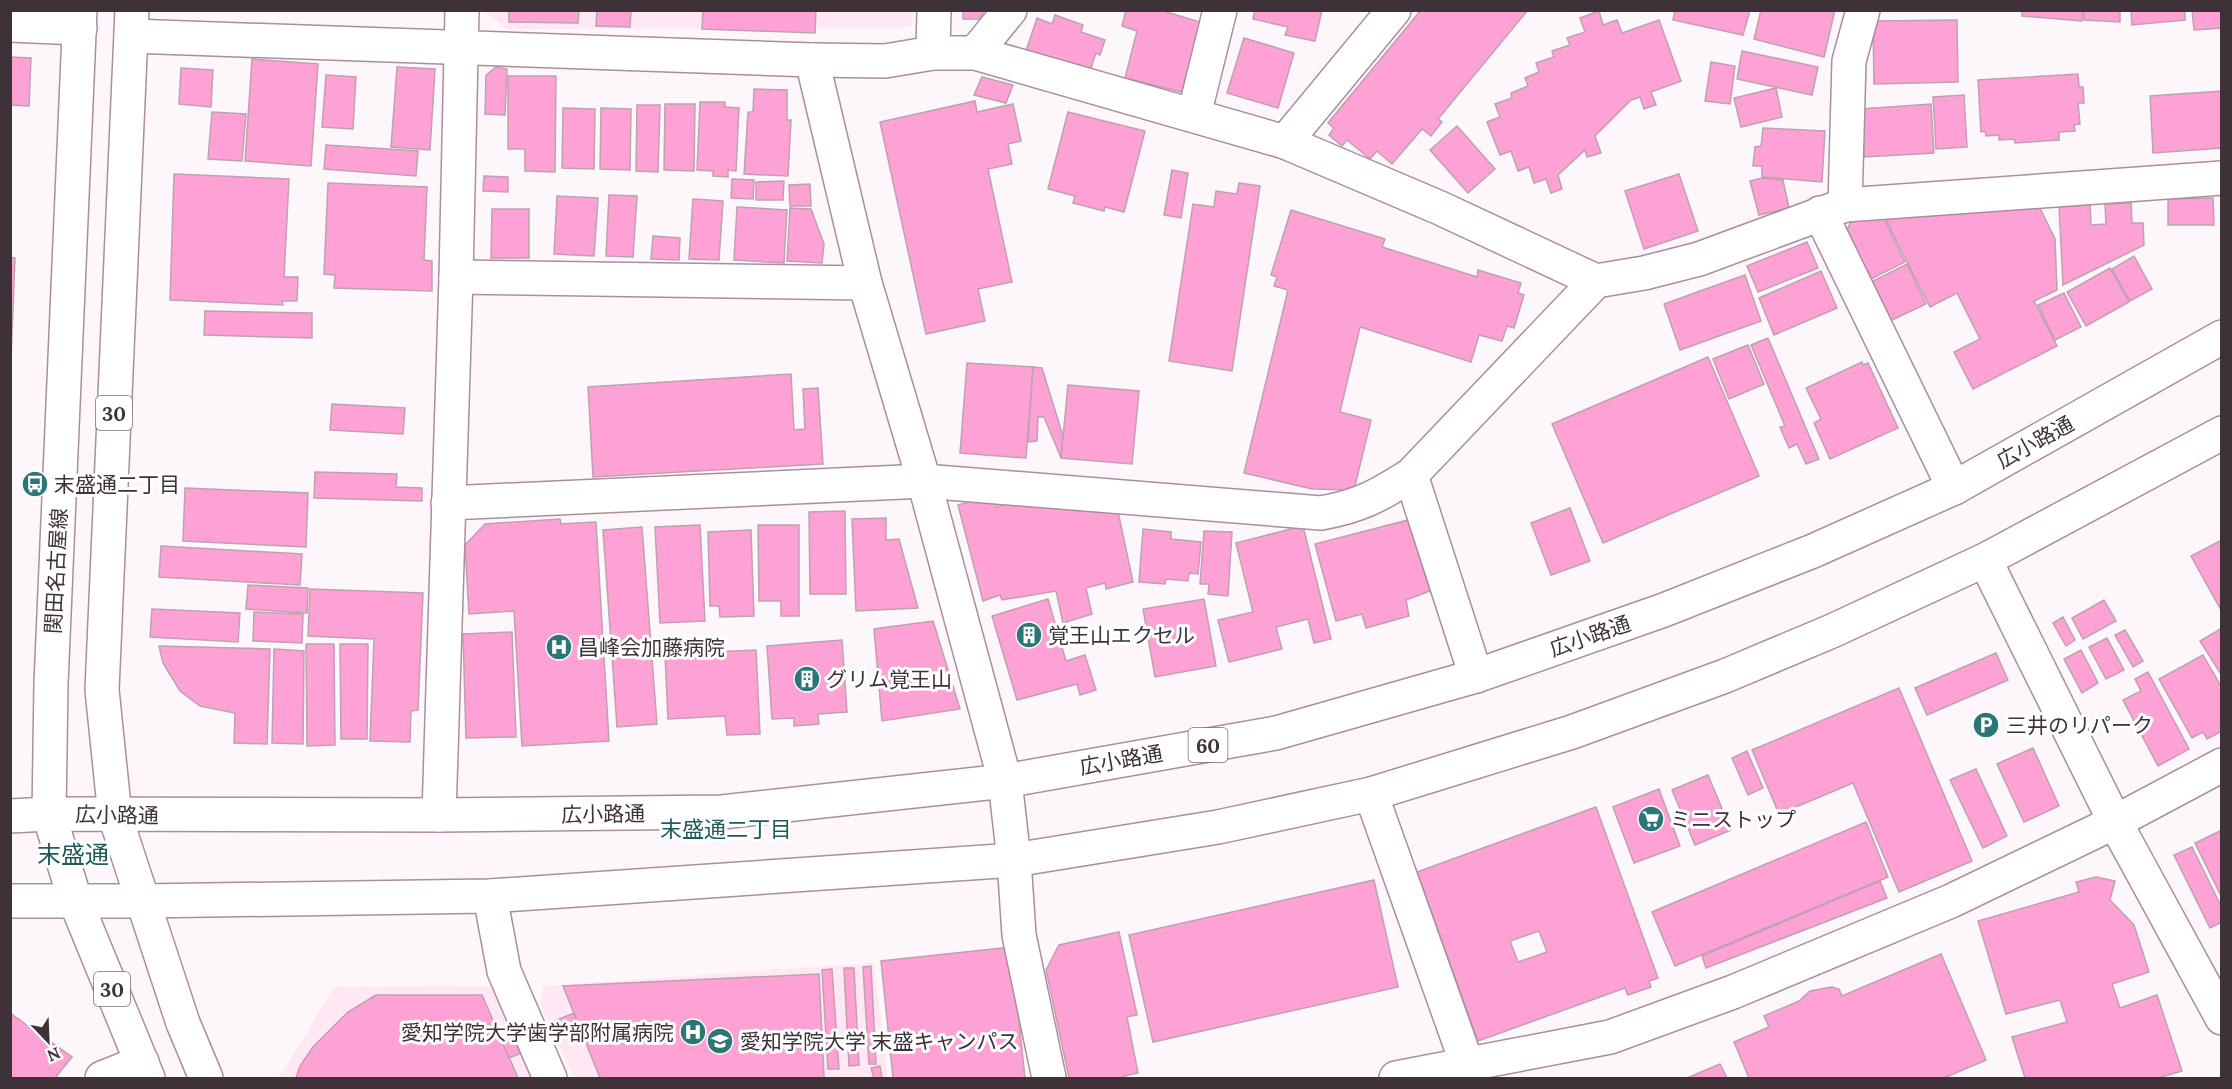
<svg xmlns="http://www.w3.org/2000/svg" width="2232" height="1089" font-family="Lora,'Noto Sans JP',serif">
	<rect width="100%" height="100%" fill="#fdf6fa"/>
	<g fill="#ffe7f3">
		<polygon points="484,11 484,10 913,11 912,27 506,29"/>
		<polygon points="874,963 888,1078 574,1078 540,1003 543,986"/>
		<polygon points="497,986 536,1078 279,1078 334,987"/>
	</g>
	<g fill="#fea1d4" stroke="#bfa1b0" stroke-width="1.5" fill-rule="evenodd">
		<polygon points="509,10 579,10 578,23 509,22"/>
		<polygon points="597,10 631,10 630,27 596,26"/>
		<polygon points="703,10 816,10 815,33 702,29"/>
		<polygon points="963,10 985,10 979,19 963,19"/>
		<polygon points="1126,10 1160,10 1200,22 1182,92 1125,78 1137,31 1122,26"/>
		<polygon points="1255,10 1322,10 1315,41 1285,35 1288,27 1253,19"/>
		<polygon points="1421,10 1528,10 1438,119 1442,122 1431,136 1422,129 1392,164 1377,151 1370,159 1347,140 1342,146 1329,135 1334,128 1328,123"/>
		<polygon points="1675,10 1750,10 1743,35 1673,20"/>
		<polygon points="1761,10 1835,10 1824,57 1754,39"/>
		<polygon points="2022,10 2083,10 2082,21 2022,16"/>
		<polygon points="2084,10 2120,10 2120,22 2084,20"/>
		<polygon points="2131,10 2185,10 2185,20 2132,25"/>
		<polygon points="2192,10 2222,10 2222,28 2194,30"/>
		<polygon points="1599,11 1603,25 1617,20 1622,33 1659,20 1681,81 1651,92 1656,105 1652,106 1644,109 1640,97 1631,100 1595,136 1601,153 1587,157 1585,150 1558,175 1562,189 1551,193 1546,179 1534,183 1529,167 1518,171 1511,151 1500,155 1487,122 1500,117 1495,104 1512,98 1511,93 1528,86 1525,78 1539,72 1536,63 1554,57 1552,51 1570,45 1567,38 1585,32 1580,18"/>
		<polygon points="1055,15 1083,25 1081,32 1105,40 1100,55 1096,53 1090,71 1026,51 1037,18 1052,24"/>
		<polygon points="1957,20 1958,82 1874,84 1873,21"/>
		<polygon points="1244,38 1294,53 1278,108 1227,93"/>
		<polygon points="1742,51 1818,67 1812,95 1737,79"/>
		<polygon points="10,57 31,58 29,106 10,105"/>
		<polygon points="252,59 318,64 311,166 245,161"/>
		<polygon points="1711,62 1735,66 1730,104 1705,101"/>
		<polygon points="397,67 435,69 430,150 391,147"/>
		<polygon points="496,67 507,69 505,115 485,114 486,75"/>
		<polygon points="181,68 213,70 211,107 179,104"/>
		<polygon points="2078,74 2079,87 2083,87 2084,103 2078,103 2080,124 2074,125 2075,131 2059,132 2059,140 2015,143 2014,139 1999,140 1999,135 1986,136 1985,131 1981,132 1978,80"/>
		<polygon points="326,75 356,77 353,129 322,127"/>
		<polygon points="508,76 556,76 555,172 525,171 525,149 508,149"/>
		<polygon points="982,77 1013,85 1006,103 974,95"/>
		<polygon points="1776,88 1782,117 1741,127 1734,98"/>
		<polygon points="754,89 787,90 787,120 791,120 788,176 744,174 748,112 753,112"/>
		<polygon points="2222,91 2222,148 2153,153 2150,96"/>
		<polygon points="1964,95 1967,147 1936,149 1933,97"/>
		<polygon points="975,101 977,112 1013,104 1021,141 1008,144 1012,164 988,169 1012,282 978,289 985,321 926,334 880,122"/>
		<polygon points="700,102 725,102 725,107 739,108 736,171 728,170 728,177 713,176 713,171 697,170"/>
		<polygon points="665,104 695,104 694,171 664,170"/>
		<polygon points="1931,104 1934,153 1864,157 1861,109"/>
		<polygon points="637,105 660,105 658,172 636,171"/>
		<polygon points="563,108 595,109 594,169 562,168"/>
		<polygon points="601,108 631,109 630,170 600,169"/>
		<polygon points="212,112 246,114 242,161 208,159"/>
		<polygon points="1068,112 1145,131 1124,212 1105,207 1104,211 1073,203 1075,196 1048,189"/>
		<polygon points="1457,126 1495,169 1468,193 1430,150"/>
		<polygon points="1763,128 1825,131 1822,182 1762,177 1762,166 1753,166 1755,147 1761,146"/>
		<polygon points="326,145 418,151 416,176 324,169"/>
		<polygon points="1172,170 1188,173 1181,218 1164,215"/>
		<polygon points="174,174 289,179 284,277 298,277 297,301 282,301 283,305 170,300"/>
		<polygon points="1679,174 1698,231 1644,249 1625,191"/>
		<polygon points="484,176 508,177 508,192 483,191"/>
		<polygon points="1762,178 1783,180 1789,208 1759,215 1750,181"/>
		<polygon points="732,179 754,180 753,199 731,198"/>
		<polygon points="784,181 783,200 756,200 756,182"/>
		<polygon points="328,183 427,187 424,260 432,261 432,291 334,288 335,275 324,274"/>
		<polygon points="1239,183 1260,186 1232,371 1169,361 1193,204 1214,207 1216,191 1237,194"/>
		<polygon points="810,184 811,206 790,206 789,185"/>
		<polygon points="609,195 637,196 633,257 606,256"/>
		<polygon points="557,196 598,198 594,256 554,254"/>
		<polygon points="2213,198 2214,225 2168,225 2168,199"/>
		<polygon points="693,199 723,201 719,260 689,259"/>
		<polygon points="2131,203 2132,223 2143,223 2144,245 2063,285 2059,206 2090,204 2091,225 2106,224 2105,204"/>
		<polygon points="2039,206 2055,239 2057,290 2034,301 2057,346 1973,389 1954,352 1980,339 1957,293 1930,307 1885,218"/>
		<polygon points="737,207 787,210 784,263 734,260"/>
		<polygon points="790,208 811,209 824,244 822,263 787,261"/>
		<polygon points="492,209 529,209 529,258 491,258"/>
		<polygon points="1291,210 1385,239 1382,247 1477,277 1478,270 1521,283 1518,293 1524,295 1514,328 1507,326 1502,341 1479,335 1471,362 1360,327 1340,412 1371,420 1354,490 1312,489 1244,473 1288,290 1274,286 1277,277 1271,275"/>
		<polygon points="1883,217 1905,262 1871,279 1847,230 1852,219"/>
		<polygon points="653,236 680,238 679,260 651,259"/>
		<polygon points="1807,242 1818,268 1758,292 1747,266"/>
		<polygon points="2134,256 2152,289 2130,301 2112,269"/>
		<polygon points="10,258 15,258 10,384"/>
		<polygon points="1907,264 1926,304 1890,321 1871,282"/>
		<polygon points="2110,268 2129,302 2086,326 2067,292"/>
		<polygon points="1821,271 1837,308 1774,335 1759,298"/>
		<polygon points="1745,275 1761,321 1680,350 1664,304"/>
		<polygon points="2064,293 2081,327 2055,340 2038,305"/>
		<polygon points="205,311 312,313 312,338 204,335"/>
		<polygon points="1768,338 1819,459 1806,464 1797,444 1789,448 1780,427 1785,426 1751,345"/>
		<polygon points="1748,345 1764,384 1729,399 1713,359"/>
		<polygon points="1708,357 1759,476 1603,543 1552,424"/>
		<polygon points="1862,362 1863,365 1868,363 1898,428 1830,459 1814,423 1821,419 1806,388"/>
		<polygon points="967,363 1033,367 1026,458 960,453"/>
		<polygon points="1033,367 1042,368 1063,436 1061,458 1044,417 1038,417 1037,441 1028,442"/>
		<polygon points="791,374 794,430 805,429 803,389 818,388 823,464 593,477 588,387"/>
		<polygon points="1068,385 1139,391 1132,464 1061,458"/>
		<polygon points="332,404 405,408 403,434 330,430"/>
		<polygon points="315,472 397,474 396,487 422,488 422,501 314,498"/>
		<polygon points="185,488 308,493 306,547 183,541"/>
		<polygon points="994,495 997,507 1028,499 1117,507 1133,582 1106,589 1105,583 1086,588 1092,614 1063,623 1056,591 1002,600 1000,595 983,601 958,505"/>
		<polygon points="1570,508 1590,561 1551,575 1531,523"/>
		<polygon points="845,511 846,594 810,594 809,512"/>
		<polygon points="886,518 886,540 899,539 918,608 856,611 852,519"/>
		<polygon points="560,519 561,524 596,522 609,741 522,746 514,611 469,614 465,545 485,524"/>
		<polygon points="1408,520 1430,591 1406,600 1409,616 1366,628 1362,614 1336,621 1315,544"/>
		<polygon points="700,525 705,621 660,623 655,527"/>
		<polygon points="758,525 799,525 799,616 781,616 781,601 759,601"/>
		<polygon points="1303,526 1331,639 1314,643 1308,619 1276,627 1282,649 1229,662 1218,620 1253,612 1236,543"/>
		<polygon points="642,527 657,724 617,727 603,530"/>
		<polygon points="1143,529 1171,532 1171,539 1201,542 1198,574 1189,573 1188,581 1166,579 1165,584 1139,582"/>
		<polygon points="751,530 754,616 720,617 719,606 710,606 708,532"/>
		<polygon points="1204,531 1232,532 1228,596 1208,594 1209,584 1200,584"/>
		<polygon points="2222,540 2222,610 2221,610 2191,556"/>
		<polygon points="161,546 302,554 300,585 159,577"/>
		<polygon points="248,585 308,588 307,613 246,609"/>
		<polygon points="310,589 423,593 418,710 411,711 410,742 370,741 374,639 308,636"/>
		<polygon points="1048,599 1066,661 1085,655 1096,690 1080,695 1077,684 1017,700 992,616"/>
		<polygon points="1204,599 1216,666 1155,677 1143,609"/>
		<polygon points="2104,600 2116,621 2083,639 2072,618"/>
		<polygon points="152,609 240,613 238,642 150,637"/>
		<polygon points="254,612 303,614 302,643 253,641"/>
		<polygon points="2063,617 2075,640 2066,646 2053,623"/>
		<polygon points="933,621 960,709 882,721 874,629"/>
		<polygon points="2222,628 2222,676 2200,641"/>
		<polygon points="2125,630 2143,661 2133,667 2115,635"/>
		<polygon points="512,632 516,737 466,738 463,634"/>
		<polygon points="2107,638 2124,670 2106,679 2089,647"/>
		<polygon points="842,640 847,712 818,714 819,724 794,726 794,718 772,719 767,646"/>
		<polygon points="306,644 334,644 335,745 307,746"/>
		<polygon points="340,644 368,644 367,739 341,739"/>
		<polygon points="159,646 270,649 267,744 234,743 235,713 200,706 180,691 163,663"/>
		<polygon points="274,649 304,651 303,744 272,743"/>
		<polygon points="756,650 760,734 727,735 725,716 668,719 665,654"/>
		<polygon points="2081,650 2098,683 2082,693 2064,659"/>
		<polygon points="1996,653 2008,680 1927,715 1915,688"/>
		<polygon points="2203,655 2222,688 2222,731 2207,739 2203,732 2192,738 2159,679"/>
		<polygon points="2148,672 2189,749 2158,766 2123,700 2141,691 2135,679"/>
		<polygon points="1899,688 1972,861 1899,892 1853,783 1779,814 1752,750"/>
		<polygon points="2033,748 2059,806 2024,822 1997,764"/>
		<polygon points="1747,751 1763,788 1748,795 1732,758"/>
		<polygon points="1976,769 2007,836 1983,848 1950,780"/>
		<polygon points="1708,775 1731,830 1695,845 1672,790"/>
		<polygon points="1659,789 1680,846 1634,863 1613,807"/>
		<path d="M 1596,807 L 1658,978 L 1649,981 L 1651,987 L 1628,995 L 1625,988 L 1478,1041 L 1417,872 ZM 1539,931 L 1547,952 L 1518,962 L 1510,941 Z"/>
		<polygon points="1866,822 1888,877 1675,966 1652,912"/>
		<polygon points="2222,830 2222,898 2195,843"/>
		<polygon points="2192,847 2222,908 2222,922 2210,928 2174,855"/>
		<polygon points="2096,877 2115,881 2110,900 2134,925 2149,972 2112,984 2120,1008 2157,995 2182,1071 2158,1078 2025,1078 2012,1037 2067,1022 2060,1000 2006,1014 1978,921 2079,892 2076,882"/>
		<polygon points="1374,880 1398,987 1153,1042 1129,935"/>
		<polygon points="1880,881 1887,898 1706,968 1702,956"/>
		<polygon points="1119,932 1137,1015 1127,1017 1138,1073 1124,1076 1125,1078 1069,1078 1046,970 1059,945"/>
		<polygon points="1011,947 1025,1078 893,1078 881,961"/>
		<polygon points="1941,954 1986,1060 1944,1078 1749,1078 1734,1042 1769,1027 1764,1016 1799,1001 1810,991 1832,987 1839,989 1842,996"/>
		<polygon points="871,966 876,1064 869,1064 863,967"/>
		<polygon points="844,968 854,968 859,1065 849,1066"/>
		<polygon points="832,969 839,1069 828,1069 822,970"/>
		<polygon points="819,974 824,1078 600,1078 563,986"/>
		<polygon points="376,995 482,995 518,1078 296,1078 300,1066 313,1047 348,1012"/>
		<polygon points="10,1013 72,1057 55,1078 10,1078"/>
		<polygon points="574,1013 580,1030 509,1058 502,1042"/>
		<polygon points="1720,1064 1727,1078 1687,1078"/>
		<polygon points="880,1066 882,1078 874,1078 871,1068"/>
	</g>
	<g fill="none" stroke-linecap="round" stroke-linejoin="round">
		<defs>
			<g id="minor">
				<polyline points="10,25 80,28"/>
				<polyline points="131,36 812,60 885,61 933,53 975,53 1285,142 1440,208 1596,281"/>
				<polyline points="933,53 934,10"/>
				<polyline points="975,53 1010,10"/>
				<polyline points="812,60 865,283 924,481 1005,781 1014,860 1019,935 1049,1078"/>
				<polyline points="1194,115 1220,10"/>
				<polyline points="1285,142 1394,10"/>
				<polyline points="1845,205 1849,61 1863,10"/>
				<polyline points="1820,213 1954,488"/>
				<polyline points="456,277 865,283"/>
				<polyline points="1411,475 1476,676"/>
				<path d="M 448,503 L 924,481 L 1321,513 C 1360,506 1378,496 1411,475 L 1596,281 L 1644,273 L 1699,259 L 1845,205 L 2222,178"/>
				<polyline points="1985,560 2115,822 2222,1018"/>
				<polyline points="1371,794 1472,1078"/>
				<polyline points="439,815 456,277 462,10"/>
				<polyline points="490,896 504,971 550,1078"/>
				<polyline points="102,1078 142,1062"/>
				<polyline points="1396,1078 1610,1037 1733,992 1951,901 2115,822 2222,765"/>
			</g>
			<g id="primary">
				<polyline points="80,10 51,684 49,814 75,900 148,1078"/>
				<polyline points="132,10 102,690 115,816 183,1023 206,1078"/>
				<polyline points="10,816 49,814 439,815 722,812 1005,781 1276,733 1476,676 1664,610 1813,551 1954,488 2222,337"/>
				<polyline points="10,901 142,901 490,896 1014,860 1218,827 1371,794 1572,732 1725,676 1832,631 1985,560 2222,433"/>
			</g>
		</defs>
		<use href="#minor" stroke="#ab8e9c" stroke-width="36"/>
		<use href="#primary" stroke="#ab8e9c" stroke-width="36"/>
		<use href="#minor" stroke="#fff" stroke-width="33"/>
		<use href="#primary" stroke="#fff" stroke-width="33"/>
	</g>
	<defs>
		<symbol id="bus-disc" viewBox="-11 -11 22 22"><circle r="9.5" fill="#2c7677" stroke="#fff"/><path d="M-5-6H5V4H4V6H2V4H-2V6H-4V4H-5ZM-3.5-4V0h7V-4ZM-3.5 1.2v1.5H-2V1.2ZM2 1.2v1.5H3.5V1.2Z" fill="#fff"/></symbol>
		<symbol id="building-disc" viewBox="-11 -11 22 22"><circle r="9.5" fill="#2c7677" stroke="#fff"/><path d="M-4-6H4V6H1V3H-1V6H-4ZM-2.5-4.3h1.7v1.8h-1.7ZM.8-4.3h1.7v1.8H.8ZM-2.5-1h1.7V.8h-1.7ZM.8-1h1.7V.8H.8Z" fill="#fff"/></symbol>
		<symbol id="hospital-disc" viewBox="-11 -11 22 22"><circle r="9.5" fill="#2c7677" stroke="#fff"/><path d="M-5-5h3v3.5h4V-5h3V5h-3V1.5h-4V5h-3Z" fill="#fff"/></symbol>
		<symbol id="parking-disc" viewBox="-11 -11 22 22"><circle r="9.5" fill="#2c7677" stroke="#fff"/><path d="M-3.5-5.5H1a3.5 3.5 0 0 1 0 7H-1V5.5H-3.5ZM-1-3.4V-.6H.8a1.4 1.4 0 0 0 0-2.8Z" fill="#fff"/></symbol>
		<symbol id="supermarket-disc" viewBox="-11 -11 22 22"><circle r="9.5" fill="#2c7677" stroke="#fff"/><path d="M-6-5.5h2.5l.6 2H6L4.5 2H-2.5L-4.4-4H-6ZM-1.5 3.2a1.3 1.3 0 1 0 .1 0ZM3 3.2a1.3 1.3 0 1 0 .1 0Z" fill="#fff"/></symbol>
		<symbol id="university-disc" viewBox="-11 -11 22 22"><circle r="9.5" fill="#2c7677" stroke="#fff"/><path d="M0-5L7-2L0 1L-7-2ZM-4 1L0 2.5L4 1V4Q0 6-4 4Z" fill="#fff"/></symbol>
	</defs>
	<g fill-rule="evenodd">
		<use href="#bus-disc" x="20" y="469" width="30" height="30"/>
		<use href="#building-disc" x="1014" y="620" width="30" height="30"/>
		<use href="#hospital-disc" x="544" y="632" width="30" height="30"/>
		<use href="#building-disc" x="792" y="664" width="30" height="30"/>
		<use href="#parking-disc" x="1971" y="710" width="30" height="30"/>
		<use href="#supermarket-disc" x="1636" y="804" width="30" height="30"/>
		<use href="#hospital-disc" x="678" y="1017" width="30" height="30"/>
		<use href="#university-disc" x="705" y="1026" width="30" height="30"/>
	</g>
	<g text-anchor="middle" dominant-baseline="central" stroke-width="6" stroke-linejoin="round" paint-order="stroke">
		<g fill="#fff" stroke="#787074" stroke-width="1.5">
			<rect x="96" y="396" width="36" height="34" rx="4.5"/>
			<rect x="1188.5" y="728" width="39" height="34" rx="4.5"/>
			<rect x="94" y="972" width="36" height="34" rx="4.5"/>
		</g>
		<g font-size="20" font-weight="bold" fill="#3e3238">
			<text x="114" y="413">30</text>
			<text x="1208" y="745">60</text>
			<text x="112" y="989">30</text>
		</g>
		<g font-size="21" fill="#3e3238" stroke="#fff">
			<text transform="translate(2035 442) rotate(-29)">広小路通</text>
			<text transform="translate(56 571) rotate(-87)">関田名古屋線</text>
			<text transform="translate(1590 636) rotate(-19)">広小路通</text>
			<text transform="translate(1121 760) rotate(-10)">広小路通</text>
			<text transform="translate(603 814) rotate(-1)">広小路通</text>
			<text transform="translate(117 815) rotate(1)">広小路通</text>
		</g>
		<g font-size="21" fill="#3e3238" stroke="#fff" text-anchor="start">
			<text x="54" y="484">末盛通二丁目</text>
			<text x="1048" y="635">覚王山エクセル</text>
			<text x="578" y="647">昌峰会加藤病院</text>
			<text x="826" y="679">グリム覚王山</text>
			<text x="2006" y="725">三井のリパーク</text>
			<text x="1670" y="819">ミニストップ</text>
			<text x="674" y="1032" text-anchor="end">愛知学院大学歯学部附属病院</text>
			<text x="740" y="1041">愛知学院大学 末盛キャンパス</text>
		</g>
		<g font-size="22" fill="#205b5c" stroke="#fff">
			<text x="726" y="829">末盛通二丁目</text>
		</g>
		<g font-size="24" fill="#205b5c" stroke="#fff">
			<text x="73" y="854">末盛通</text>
		</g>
	</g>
	<rect width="2232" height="1089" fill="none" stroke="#3e3238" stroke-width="24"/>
	<g transform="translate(48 1041) rotate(157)" stroke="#ffffff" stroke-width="4.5" paint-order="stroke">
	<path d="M0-4.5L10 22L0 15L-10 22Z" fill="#3e3238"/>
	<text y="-9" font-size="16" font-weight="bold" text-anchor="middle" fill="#3e3238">N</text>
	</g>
</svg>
